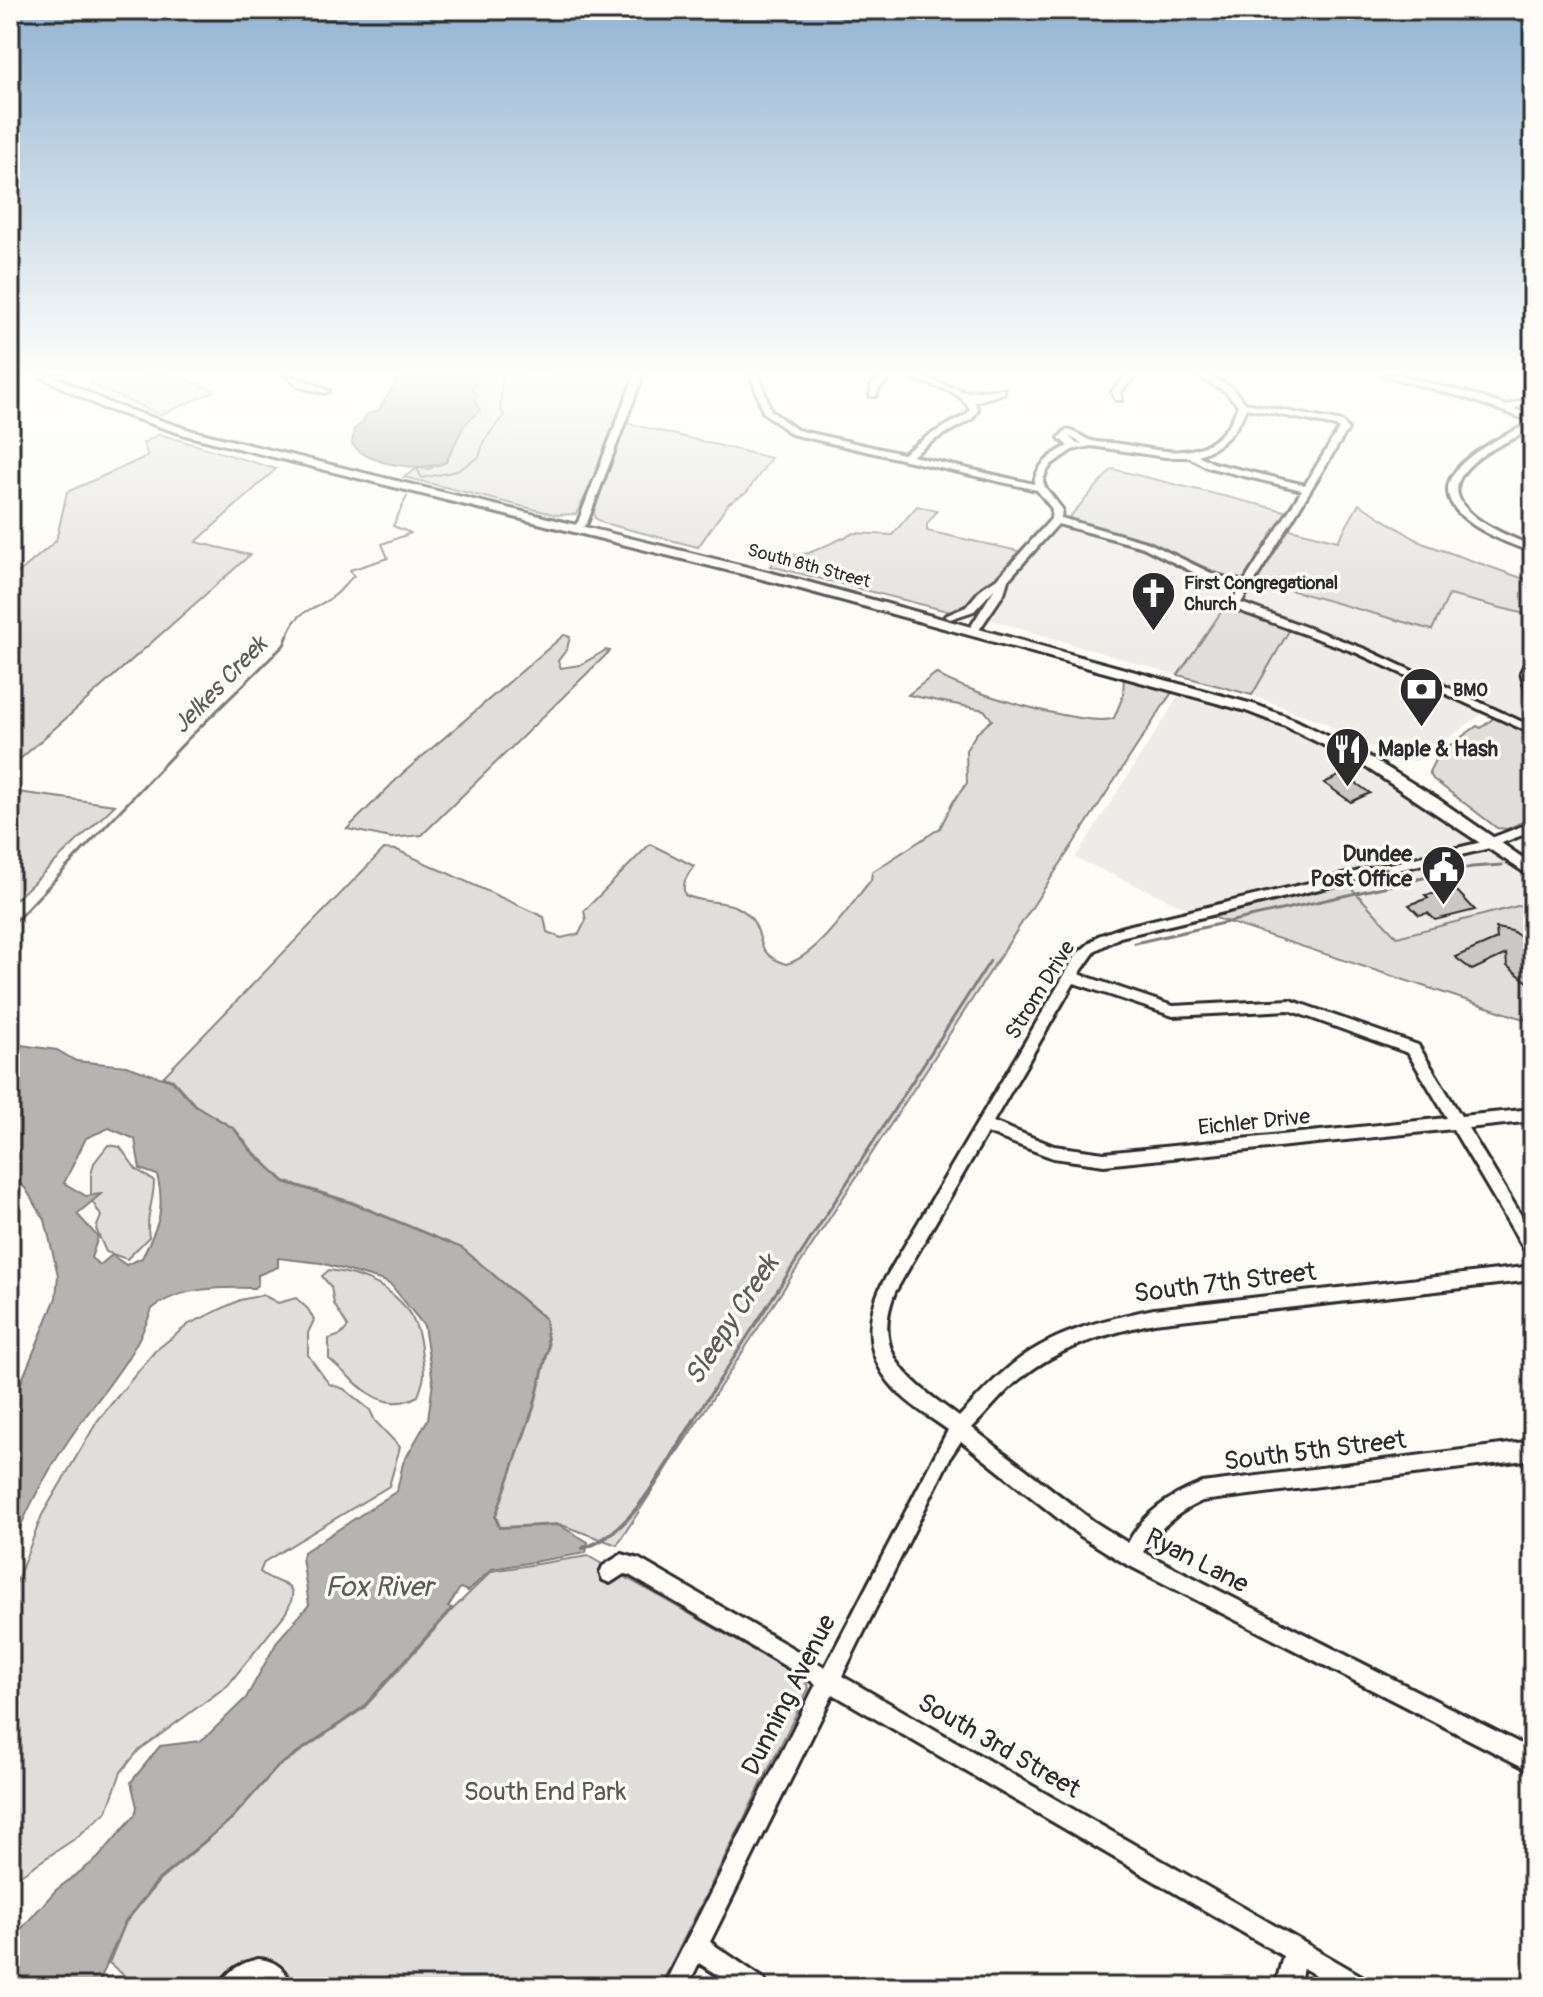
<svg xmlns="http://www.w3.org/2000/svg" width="1543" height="1997" font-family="Pangolin,sans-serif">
	<rect width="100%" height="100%" fill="#fdfcf7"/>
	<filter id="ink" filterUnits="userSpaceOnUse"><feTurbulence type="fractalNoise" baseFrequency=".0125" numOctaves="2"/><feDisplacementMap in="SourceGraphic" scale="16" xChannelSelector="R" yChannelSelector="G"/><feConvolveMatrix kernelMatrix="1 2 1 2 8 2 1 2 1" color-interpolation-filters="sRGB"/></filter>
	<g filter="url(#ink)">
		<g fill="#edece8">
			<polygon points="1058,525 1146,548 1236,588 1177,675 988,619 1014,574"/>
			<polygon points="1254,580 1432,630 1449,595 1533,616 1533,652 1517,670 1533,714 1533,724 1527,724 1367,651 1241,603"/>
			<polygon points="1291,629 1362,654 1485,712 1416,761 1392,757 1320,721 1252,695"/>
			<polygon points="1182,691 1240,708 1333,745 1475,840 1189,909 1075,858"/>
			<polygon points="1493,852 1533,878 1533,902 1397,936 1348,884"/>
		</g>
		<g fill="#dfdeda" stroke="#858482" stroke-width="2">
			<polygon points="102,375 175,375 215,391 161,415 89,384"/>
			<polygon points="478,375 636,375 603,462 576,514 557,515 404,477 418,468 428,469 446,462 464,425 480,410 474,400 477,396 473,389"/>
			<polygon points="626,423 771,458 747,492 729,503 698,547 604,523 595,518 594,511"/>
			<polygon points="159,434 276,469 196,542 250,555 10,768 10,580 56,541 67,492 148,456 143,443"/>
			<polygon points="1112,469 1293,513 1254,571 1249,570 1242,581 1236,581 1159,547 1065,522"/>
			<polygon points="1359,504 1422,543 1533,582 1533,616 1449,595 1432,630 1255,580 1286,528 1338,541"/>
			<polygon points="917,506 937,511 927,524 927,531 1019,551 994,579 955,613 770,566 779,558 809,553 854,533 892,535"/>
			<polygon points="1226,605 1290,629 1252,695 1178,675"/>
			<polygon points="564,635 570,637 567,649 558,661 561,668 580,665 606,650 610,651 422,835 391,838 347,829 403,773"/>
			<path d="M 936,673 C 956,690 1092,729 1114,718 L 1123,696 L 1124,676 L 1174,689 L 617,1545 L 559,1524 L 500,1527 L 496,1516 L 534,1408 L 549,1348 L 545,1318 L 462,1248 L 352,1202 L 284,1181 L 252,1150 L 235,1129 L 195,1105 L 173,1080 L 163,1077 L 384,849 L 397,850 L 544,917 L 547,932 L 561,938 L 579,934 L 586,920 L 584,911 L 650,844 L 694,866 C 687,876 681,883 685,895 C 707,906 733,897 750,917 C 767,936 751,952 786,964 C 818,956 850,905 871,880 L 872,872 L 940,828 L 953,802 L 967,783 L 966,750 L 976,734 L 992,720 L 984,710 L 908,695 Z"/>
			<polygon points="1495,717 1533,735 1533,817 1507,829 1497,828 1433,779 1429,772 1438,754 1477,726 1481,728"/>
			<polygon points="10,791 115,805 10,905"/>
			<polygon points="1344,880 1397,937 1533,902 1533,1022 1203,914"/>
			<path d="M 108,1145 L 120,1147 L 136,1169 L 154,1181 C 154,1202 145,1216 149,1237 L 127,1259 L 106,1252 L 96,1229 L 101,1216 L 91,1199 L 91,1175 L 94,1163 Z"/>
			<path d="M 329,1270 C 375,1276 416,1299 421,1348 C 424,1372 427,1373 418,1396 C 380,1417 355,1380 329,1359 L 329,1339 L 341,1335 L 348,1327 L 334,1304 L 331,1287 L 322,1276 Z"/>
			<path d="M 263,1295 L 278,1303 L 296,1298 L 308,1309 L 314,1320 L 308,1333 L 308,1355 L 329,1384 L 344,1389 L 370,1410 L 375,1421 L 400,1447 L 389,1486 L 264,1562 L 260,1572 C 280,1588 305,1580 285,1614 L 228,1685 L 138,1751 L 121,1772 L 107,1811 L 76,1838 L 10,1882 L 10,1599 L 42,1515 L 98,1420 L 155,1351 L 189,1324 L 240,1300 Z"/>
			<path d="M 588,1556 L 804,1679 L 809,1688 L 660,1987 L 292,1987 C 286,1965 266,1950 244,1964 C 235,1969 228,1980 221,1987 L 138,1987 L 109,1963 L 126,1922 L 159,1881 L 232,1819 L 278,1767 L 364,1708 L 453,1609 L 492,1571 Z"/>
		</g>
		<g fill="#b5b4b1" stroke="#7e7d7b" stroke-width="2" fill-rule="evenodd">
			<path d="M 400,375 L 478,375 L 472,389 L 477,396 L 474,400 L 480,410 L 464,425 L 446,462 C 422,473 369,465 352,444 L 354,429 L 362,423 L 366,415 L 378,411 Z"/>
			<path d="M 13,1028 L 21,1045 L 57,1050 L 76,1061 L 126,1066 L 172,1081 L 195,1105 L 234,1129 L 251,1151 L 284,1182 L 351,1203 L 462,1248 L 545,1319 L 548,1348 L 533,1408 L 495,1517 L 499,1528 L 559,1525 L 588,1542 L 586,1553 L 492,1569 L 468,1591 L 460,1588 L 448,1607 L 452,1608 L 363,1707 L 278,1766 L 231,1819 L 158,1880 L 125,1921 L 97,1987 L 10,1987 L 10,1935 L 23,1927 L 56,1890 L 98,1858 L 135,1815 L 137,1807 L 131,1782 L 160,1746 L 200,1741 L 208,1735 L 246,1698 L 278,1640 L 309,1605 L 302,1557 L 304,1552 L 397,1491 L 403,1463 L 428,1419 L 433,1382 L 424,1326 L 392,1286 L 384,1281 L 321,1263 L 278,1258 L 278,1267 L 258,1275 L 258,1284 L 254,1288 C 222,1287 178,1287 152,1309 C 135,1357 106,1387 77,1428 C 50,1466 26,1509 10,1553 L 10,1409 L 56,1298 L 58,1275 L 45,1220 L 25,1188 L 10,1176 L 10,1029 ZM 109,1128 L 135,1139 L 140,1169 L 157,1175 C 166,1210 158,1226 142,1258 L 126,1265 L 112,1255 L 100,1265 L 91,1258 L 98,1237 L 77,1214 L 101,1194 L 86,1196 L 64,1183 L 86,1138 Z"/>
		</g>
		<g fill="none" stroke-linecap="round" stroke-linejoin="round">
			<g stroke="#7e7d7b" stroke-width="2">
				<polyline points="416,467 422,478 457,471 479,457 484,441 504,415 500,408 503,375"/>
				<path d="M 287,637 C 298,606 314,612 335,595 C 342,590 346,582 354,576 L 350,570 L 388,558 L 382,544 L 411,533 L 393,526 L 407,496"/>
			</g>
			<g stroke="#7e7d7b" stroke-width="3">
				<polyline points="10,927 188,739 284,645 288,635"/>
				<polyline points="1135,943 1472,867 1502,865"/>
				<polyline points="693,1421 990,961"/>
			</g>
			<path stroke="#7e7d7b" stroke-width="4" d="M 583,1548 C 633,1535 668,1460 695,1419"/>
		</g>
		<g fill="#c9c8c4" stroke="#2b2b2b" stroke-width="2">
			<polygon points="1343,774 1370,793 1351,802 1324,783"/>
			<polygon points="1457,891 1475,910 1435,920 1428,913 1419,915 1409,905 1428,898 1425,895"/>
			<polygon points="1496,928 1512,931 1530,944 1533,986 1507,966 1506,954 1472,970 1455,957 1497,939"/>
		</g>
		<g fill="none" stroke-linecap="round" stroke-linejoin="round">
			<defs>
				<g id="minor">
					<polygon points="54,375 63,375 59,377"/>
					<path d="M 285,375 C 294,375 321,387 329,391 L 325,393 L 300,387 Z"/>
					<polygon points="635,375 643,375 587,523 579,531 573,531 571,529 578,522"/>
					<path d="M 751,375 L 759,375 L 771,411 L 797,430 L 903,454 L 928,436 L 966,415 L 970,410 C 959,385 926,387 905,375 L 917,375 L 965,392 L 1004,389 L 1004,393 L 975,402 L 978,410 L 972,419 L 934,440 L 912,456 L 1034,484 C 1036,465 1052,454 1068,446 L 1059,438 L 1066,430 C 1076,432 1080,436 1089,440 C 1098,444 1111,442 1120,444 C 1154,449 1190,461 1218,437 C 1228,428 1234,419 1238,405 L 1226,392 L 1196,375 L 1207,375 L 1232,388 L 1245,403 L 1342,422 L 1348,429 L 1241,603 L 1365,649 L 1533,727 L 1533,734 L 1357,653 L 1235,609 L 1231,603 L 1240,588 L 1207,579 L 1143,547 L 1058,524 L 1008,580 L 1004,593 L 977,633 L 969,633 L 968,631 L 995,588 L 974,611 L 950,619 L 945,616 L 966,607 L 982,588 L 999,577 L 1051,519 L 1052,509 L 1037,490 L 791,434 L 763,412 ZM 1246,408 L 1336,426 L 1339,429 L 1305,485 L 1213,463 L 1198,455 C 1220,448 1238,431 1246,408 ZM 1068,436 L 1082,443 L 1077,444 ZM 1091,446 L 1165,457 L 1189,457 L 1207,467 L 1302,490 L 1244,582 L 1215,575 L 1149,543 L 1061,518 L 1062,509 L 1045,487 L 1043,481 L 1046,472 L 1052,464 L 1072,450 Z"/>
					<polygon points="884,375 894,375 879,388 876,396 870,396 872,385"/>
					<polygon points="1127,375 1136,375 1120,392 1122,400 1116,400 1112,392"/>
					<polygon points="1383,375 1398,375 1472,394 1506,406 1533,396 1533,402 1513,409 1533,416 1533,422 1466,398"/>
					<path d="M 1533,423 L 1533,429 C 1510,441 1480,451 1464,472 C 1435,509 1507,536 1533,546 L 1533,552 C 1508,544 1447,521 1448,489 C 1449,460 1509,432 1533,423 Z"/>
					<polygon points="1533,656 1533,697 1527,694 1521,672 1529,657"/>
					<path d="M 1533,822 L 1533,831 L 1486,849 L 1120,937 L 1096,950 L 1079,974 L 1173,1006 L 1290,1000 L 1418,1045 L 1461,1116 L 1533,1109 L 1533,1121 L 1468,1128 L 1533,1235 L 1533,1256 L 1527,1254 L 1453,1129 L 1104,1165 L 1053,1158 L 987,1133 L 895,1292 C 869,1357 913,1382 959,1417 C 974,1401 990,1383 1007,1369 C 1048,1333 1102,1320 1154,1309 L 1533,1266 L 1533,1280 L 1154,1323 C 1106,1334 1060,1346 1021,1378 C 1003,1392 988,1412 972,1428 L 1093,1521 L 1128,1543 C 1144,1512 1170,1496 1202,1483 L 1533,1441 L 1533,1459 L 1202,1501 C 1177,1512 1158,1529 1143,1552 L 1533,1750 L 1533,1772 L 1124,1563 L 1079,1535 L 961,1441 L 951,1456 L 842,1676 L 1367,1979 L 1371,1987 L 1337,1987 L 1303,1968 L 1299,1987 L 1275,1987 L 1283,1956 L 833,1694 L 710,1942 L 764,1979 L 768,1987 L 736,1987 L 699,1963 L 687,1987 L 663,1987 L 816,1684 L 629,1575 L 624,1574 L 610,1583 L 603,1580 L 600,1573 L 603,1566 L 622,1554 L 639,1559 L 825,1667 L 948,1430 C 930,1417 908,1404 894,1388 C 865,1356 865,1321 882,1284 L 1077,954 L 1098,936 L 1123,927 L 1478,843 ZM 1074,983 L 1173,1016 L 1289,1010 L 1408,1053 L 1447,1118 L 1104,1153 L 1054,1146 L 993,1122 Z"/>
					<path d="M 258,1959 C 276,1960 286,1970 293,1987 L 268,1987 L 263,1983 L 258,1982 L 248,1987 L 219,1987 C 226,1971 241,1963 258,1959 Z"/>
				</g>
				<polygon id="major" points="38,375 52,375 111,404 193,431 800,580 1256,705 1295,720 1368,756 1438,799 1533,865 1533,878 1358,762 1285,726 1246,711 790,586 185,435 103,408"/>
			</defs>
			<use href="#minor" stroke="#2b2b2b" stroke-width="6"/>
			<use href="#major" stroke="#2b2b2b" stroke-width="6"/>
			<use href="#minor" fill="#fdfcf7" fill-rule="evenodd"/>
			<use href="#major" fill="#fdfcf7" fill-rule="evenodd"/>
		</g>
	</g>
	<linearGradient id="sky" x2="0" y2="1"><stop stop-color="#93b4d2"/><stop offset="0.57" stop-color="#fefefb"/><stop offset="1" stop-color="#fefefb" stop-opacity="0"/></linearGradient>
	<rect width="1543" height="655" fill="url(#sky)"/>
	<defs>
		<symbol id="church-pin" viewBox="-11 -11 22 30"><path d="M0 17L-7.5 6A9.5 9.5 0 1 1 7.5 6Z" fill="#2b2b2b" stroke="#fdfcf7"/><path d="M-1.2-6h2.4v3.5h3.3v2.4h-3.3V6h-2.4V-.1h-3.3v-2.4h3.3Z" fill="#fff"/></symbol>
		<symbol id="bank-pin" viewBox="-11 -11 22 30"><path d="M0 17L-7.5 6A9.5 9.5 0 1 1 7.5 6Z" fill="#2b2b2b" stroke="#fdfcf7"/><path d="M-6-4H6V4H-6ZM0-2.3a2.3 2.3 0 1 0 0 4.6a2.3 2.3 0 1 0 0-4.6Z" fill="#fff"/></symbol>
		<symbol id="restaurant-pin" viewBox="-11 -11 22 30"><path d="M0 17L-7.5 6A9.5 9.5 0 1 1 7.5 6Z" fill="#2b2b2b" stroke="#fdfcf7"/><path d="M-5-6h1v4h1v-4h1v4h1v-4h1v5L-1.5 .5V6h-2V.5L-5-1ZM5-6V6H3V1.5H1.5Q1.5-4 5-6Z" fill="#fff"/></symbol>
		<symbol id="civic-pin" viewBox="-11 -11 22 30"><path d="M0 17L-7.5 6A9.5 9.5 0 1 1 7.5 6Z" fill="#2b2b2b" stroke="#fdfcf7"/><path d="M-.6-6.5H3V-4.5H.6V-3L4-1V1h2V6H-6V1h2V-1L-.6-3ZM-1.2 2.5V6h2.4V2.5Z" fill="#fff"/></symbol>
	</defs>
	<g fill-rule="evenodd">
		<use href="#church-pin" x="1128" y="568" width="51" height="69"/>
		<use href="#bank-pin" x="1396" y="664" width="51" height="69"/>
		<use href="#restaurant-pin" x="1322" y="724" width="51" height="69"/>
		<use href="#civic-pin" x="1418" y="842" width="51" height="69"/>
	</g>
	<g text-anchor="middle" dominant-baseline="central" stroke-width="7" stroke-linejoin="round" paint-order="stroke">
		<g font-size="18" fill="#2b2b2b" stroke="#fdfcf7">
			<text transform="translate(809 566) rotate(15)">South 8th Street</text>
		</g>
		<g font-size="18" font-weight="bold" fill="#2b2b2b" stroke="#fdfcf7" text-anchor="start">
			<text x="1184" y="583">First Congregational<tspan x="1184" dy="21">Church</tspan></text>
			<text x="1453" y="690">BMO</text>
		</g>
		<g font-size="22" font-weight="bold" fill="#2b2b2b" stroke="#fdfcf7" text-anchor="start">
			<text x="1378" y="749">Maple &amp; Hash</text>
			<text x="1412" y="854" text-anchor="end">Dundee<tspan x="1412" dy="25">Post Office</tspan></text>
		</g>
		<g font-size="22" fill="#2b2b2b" stroke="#fdfcf7">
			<text transform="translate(1040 990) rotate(-58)">Strom Drive</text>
			<text transform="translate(1254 1122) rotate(-6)">Eichler Drive</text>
		</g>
		<g font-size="24" font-style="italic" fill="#5b5b5a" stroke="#fdfcf7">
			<text transform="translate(220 685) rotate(-46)">Jelkes Creek</text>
		</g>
		<g font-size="26" fill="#2b2b2b" stroke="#fdfcf7">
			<text transform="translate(1225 1283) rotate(-7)">South 7th Street</text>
			<text transform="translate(1315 1451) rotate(-7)">South 5th Street</text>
			<text transform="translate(1197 1561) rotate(27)">Ryan Lane</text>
			<text transform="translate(789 1695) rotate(-63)">Dunning Avenue</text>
			<text transform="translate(999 1746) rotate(30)">South 3rd Street</text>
		</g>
		<g font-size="26" fill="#585857" stroke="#fdfcf7">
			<text x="545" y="1792">South End Park</text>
		</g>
		<g font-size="28" font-style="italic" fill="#5b5b5a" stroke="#fdfcf7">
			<text transform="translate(732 1320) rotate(-57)">Sleepy Creek</text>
			<text x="379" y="1587">Fox River</text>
		</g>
	</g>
	<rect width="1543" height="1997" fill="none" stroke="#fdfcf7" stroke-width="40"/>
	<rect x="20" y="20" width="1503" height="1957" fill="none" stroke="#2b2b2b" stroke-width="3" filter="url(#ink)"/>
</svg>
